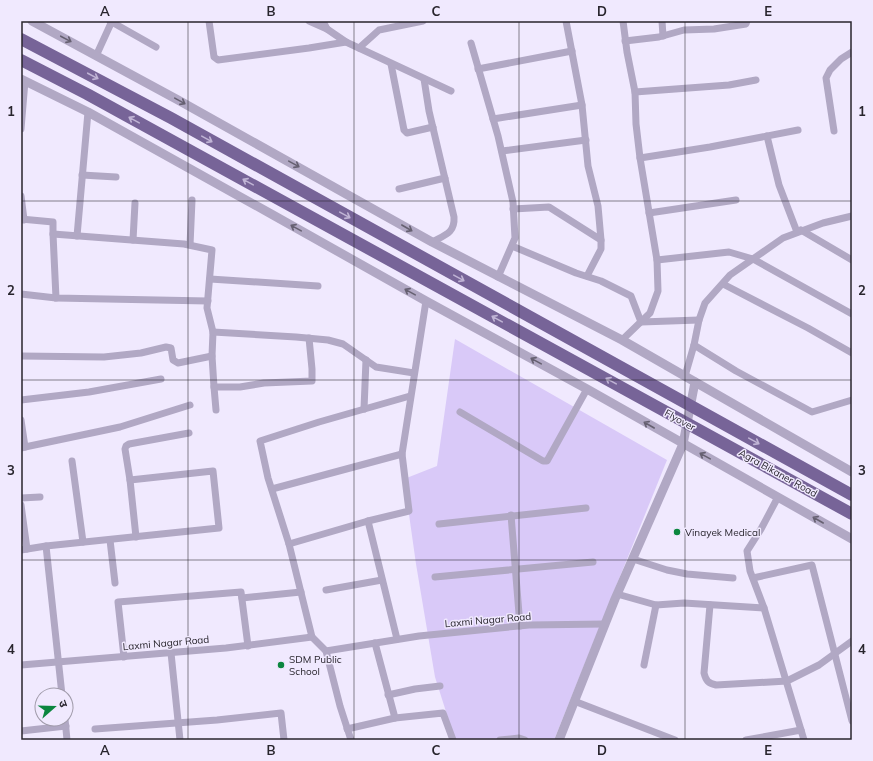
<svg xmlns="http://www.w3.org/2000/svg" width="873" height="761" font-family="Mulish,'Noto Sans Devanagari',sans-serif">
	<rect width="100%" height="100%" fill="#f0e9fe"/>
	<polygon fill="#d9c9f8" points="455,339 667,460 554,740 455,740 435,677 416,564 404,479 437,466"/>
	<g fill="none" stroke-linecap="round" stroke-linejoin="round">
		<g stroke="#b1a8c4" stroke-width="7">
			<polyline points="110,21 156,47"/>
			<polyline points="209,21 214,57 218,60 309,48 346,42"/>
			<polyline points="309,21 327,29"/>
			<polyline points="323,21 327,29 346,42 451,91"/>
			<polyline points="566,21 582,105 588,166 598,206 601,240"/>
			<polyline points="662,21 663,36"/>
			<polyline points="625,41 659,37 684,30 714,29 746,24 747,21"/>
			<polyline points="471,43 498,136 513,202 515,238 498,277"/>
			<polyline points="359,48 379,30 423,21"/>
			<polyline points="96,56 112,21"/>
			<polyline points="391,64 404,130 407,133 433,127"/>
			<polyline points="478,69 572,51"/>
			<path d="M 424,79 L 429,111 L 454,217 C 455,233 445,235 432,242"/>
			<polyline points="635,92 729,85 756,80"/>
			<polyline points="493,119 582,105"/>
			<polyline points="21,129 25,81"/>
			<polyline points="834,131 826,78 830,70 841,59 852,52"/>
			<polyline points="767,136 779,185 797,232"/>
			<polyline points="502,151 586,140"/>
			<polyline points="640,158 710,147 798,130"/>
			<polyline points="82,175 116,177"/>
			<polyline points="399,189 445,178"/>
			<polyline points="21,196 24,220"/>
			<polyline points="513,209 549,207 601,240 601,249 587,276"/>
			<polyline points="649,213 736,200"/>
			<polyline points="21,219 53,222 53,234 56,298"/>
			<polyline points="801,230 852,260"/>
			<polyline points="53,234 184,244 212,250 207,308 213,332 212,356 214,387 240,387 264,383 312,381 312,369 309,338"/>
			<polyline points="77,236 88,112"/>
			<polyline points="133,240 135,203"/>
			<polyline points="190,245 192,200"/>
			<polyline points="512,246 576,273 601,281 631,296 641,322 699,320"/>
			<polyline points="657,260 729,252 753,259 852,314"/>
			<polyline points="210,279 318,286"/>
			<polyline points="723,284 808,328 852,353"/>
			<polyline points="21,294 56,298 208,301"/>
			<polyline points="213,332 296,337 328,340 343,344 376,367 414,373"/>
			<polyline points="622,340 650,313 658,291 657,260 640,158 636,124 635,92 627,52 623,21"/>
			<polyline points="694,345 736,371 812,412 852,400"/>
			<polyline points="21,356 104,357 141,353 166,347 171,348 173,360 178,363 212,356"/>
			<polyline points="685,376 694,345 699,320 705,303 730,275 783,238 823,223 852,216"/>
			<polyline points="214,387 216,410"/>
			<polyline points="21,400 89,392 161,379"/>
			<polyline points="364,409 366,360"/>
			<polyline points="460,412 543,461 547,461 587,389"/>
			<polyline points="21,420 25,447 21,448"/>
			<polyline points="25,447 120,427 190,405"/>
			<polyline points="72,461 83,542"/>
			<polyline points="272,489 402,454"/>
			<polyline points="778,497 761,529 747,551 750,571 764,608 801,730"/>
			<polyline points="21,498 40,497"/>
			<polyline points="21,505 27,549"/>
			<polyline points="511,515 520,626"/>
			<polyline points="368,521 397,639"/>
			<polyline points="439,524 586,508"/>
			<polyline points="136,537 130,480 125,449 126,446 129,444 189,433"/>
			<polyline points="110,540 115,583"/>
			<polyline points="289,544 268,478 260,441 319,422 410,396"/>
			<polyline points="46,546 62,695"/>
			<polyline points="21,550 46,546 219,528 213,471 130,480"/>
			<polyline points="633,559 667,570 687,574 733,578"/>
			<polyline points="435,577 593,562"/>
			<polyline points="753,578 812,565 852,721"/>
			<polyline points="326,590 382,580"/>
			<polyline points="617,594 656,605 684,603 764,608"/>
			<polyline points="242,598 301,592"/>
			<path d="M 710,605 L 704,673 C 706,681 708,683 716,685 L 787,681 L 819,665 L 852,641"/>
			<polyline points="375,643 395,718"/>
			<polyline points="326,651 419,636 529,625 605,624"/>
			<polyline points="171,653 180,740"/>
			<polyline points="124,657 118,602 241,592 248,646"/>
			<polyline points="21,665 226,648 312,637"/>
			<polyline points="644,665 656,605"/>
			<polyline points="388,695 415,689 440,686"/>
			<polyline points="574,701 675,740"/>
			<polyline points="65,719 67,740"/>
			<polyline points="95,729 217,720 281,713 284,740"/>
			<polyline points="347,729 395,718 443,713 453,740"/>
			<polyline points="21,731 66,726"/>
			<polyline points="351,740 340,706 326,651 312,637 289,544 368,521 409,511 402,454 426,301"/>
			<polyline points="500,740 519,738 525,740"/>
			<polyline points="746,740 801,730 804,740"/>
		</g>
		<g stroke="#b1a8c4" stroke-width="9">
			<polyline points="32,21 178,100 432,242 622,340 852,472"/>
			<polyline points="21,79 88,112 273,215 426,301 587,389 852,539"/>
			<polyline points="559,740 615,599 683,444 695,382"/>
		</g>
		<g stroke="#776498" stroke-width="12">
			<polyline points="21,39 171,118 852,495"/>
			<polyline points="21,60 87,94 852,514"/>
		</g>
	</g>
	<defs><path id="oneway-shaft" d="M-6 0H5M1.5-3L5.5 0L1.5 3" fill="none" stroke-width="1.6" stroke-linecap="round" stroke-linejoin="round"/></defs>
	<g stroke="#666071">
		<use href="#oneway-shaft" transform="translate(66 39) rotate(28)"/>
		<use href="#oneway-shaft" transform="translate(180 101) rotate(29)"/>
		<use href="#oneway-shaft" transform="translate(294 164) rotate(29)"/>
		<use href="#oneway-shaft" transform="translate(296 228) rotate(-151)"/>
		<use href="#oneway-shaft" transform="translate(407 228) rotate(30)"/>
		<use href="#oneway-shaft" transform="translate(410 292) rotate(-151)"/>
		<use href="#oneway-shaft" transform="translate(536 361) rotate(-151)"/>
		<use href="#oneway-shaft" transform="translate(649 425) rotate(-150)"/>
		<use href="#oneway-shaft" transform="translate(705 456) rotate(-151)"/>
		<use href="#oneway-shaft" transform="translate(818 520) rotate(-150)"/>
	</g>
	<g stroke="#c0b4d5">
		<use href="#oneway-shaft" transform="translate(93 76) rotate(28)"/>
		<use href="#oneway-shaft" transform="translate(134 120) rotate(-151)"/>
		<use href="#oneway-shaft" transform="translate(207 139) rotate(29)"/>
		<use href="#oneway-shaft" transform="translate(248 182) rotate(-151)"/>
		<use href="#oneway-shaft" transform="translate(345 215) rotate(29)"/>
		<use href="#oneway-shaft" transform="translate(459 278) rotate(29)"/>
		<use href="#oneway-shaft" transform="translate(497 319) rotate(-151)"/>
		<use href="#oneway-shaft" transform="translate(611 381) rotate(-151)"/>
		<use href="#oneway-shaft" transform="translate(754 441) rotate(29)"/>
	</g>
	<path fill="none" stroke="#28252d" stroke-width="1" stroke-opacity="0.55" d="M 188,21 L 188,740M 354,21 L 354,740M 519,21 L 519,740M 685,21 L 685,740M 21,201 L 852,201M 21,380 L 852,380M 21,560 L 852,560"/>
	<g fill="#0b863f" stroke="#f0e9fe" stroke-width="1.5">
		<circle cx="677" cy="532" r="4"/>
		<circle cx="281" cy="665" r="4"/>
	</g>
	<g text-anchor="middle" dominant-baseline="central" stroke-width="3" stroke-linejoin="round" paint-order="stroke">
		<g font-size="10" fill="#28252d" stroke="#f0e9fe">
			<text transform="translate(680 420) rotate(29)">Flyover</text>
			<text transform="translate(778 473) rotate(29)">Agra Bikaner Road</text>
			<text transform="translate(488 620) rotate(-5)">Laxmi Nagar Road</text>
			<text transform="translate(166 643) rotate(-5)">Laxmi Nagar Road</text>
		</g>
		<g font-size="10" fill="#28252d" stroke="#f0e9fe" text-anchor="start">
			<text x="685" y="532">Vinayek Medical</text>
			<text x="289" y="659">SDM Public<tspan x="289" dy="12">School</tspan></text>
		</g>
	</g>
	<rect width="873" height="761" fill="none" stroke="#f0e9fe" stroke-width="44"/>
	<g transform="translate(54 707) rotate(70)"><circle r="19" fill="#f0e9fe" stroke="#a09baa"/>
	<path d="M0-3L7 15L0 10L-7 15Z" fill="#0b863f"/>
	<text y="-6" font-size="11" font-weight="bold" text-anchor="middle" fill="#28252d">उ</text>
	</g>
	<rect x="22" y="22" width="829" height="717" fill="none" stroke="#28252d" stroke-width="1.5"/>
	<g font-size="13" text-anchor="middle" font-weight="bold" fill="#28252d">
		<text x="105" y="16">A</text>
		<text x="271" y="16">B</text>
		<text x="436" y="16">C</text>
		<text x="602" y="16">D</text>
		<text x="768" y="16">E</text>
		<text x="11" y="116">1</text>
		<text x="862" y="116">1</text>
		<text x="11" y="295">2</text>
		<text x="862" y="295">2</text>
		<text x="11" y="475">3</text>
		<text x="862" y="475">3</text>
		<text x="11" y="654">4</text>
		<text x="862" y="654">4</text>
		<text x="105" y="755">A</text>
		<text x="271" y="755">B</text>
		<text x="436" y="755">C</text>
		<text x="602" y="755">D</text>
		<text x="768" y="755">E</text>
	</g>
</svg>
